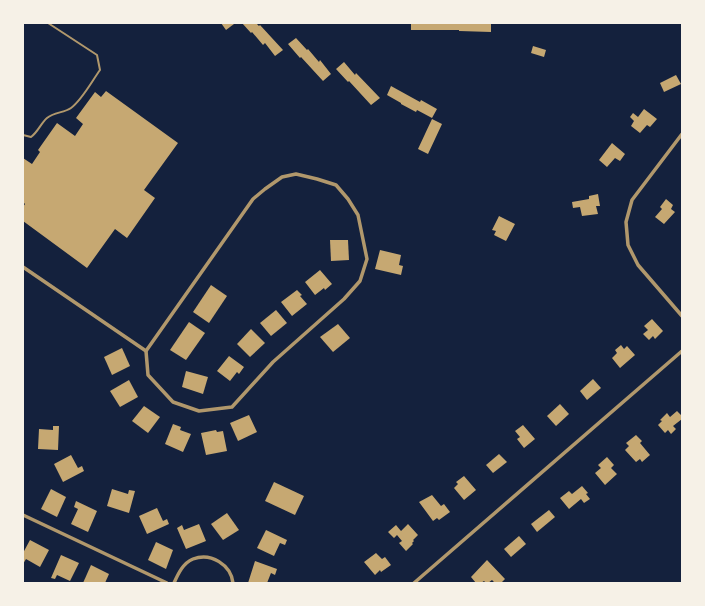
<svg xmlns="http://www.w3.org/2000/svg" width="705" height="606" font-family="Cabin,sans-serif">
	<rect width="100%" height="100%" fill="#14213d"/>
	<g fill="#c6a872">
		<polygon points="221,23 233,23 234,24 226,30"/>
		<polygon points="242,23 256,23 259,26 260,25 283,50 275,56 265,43 263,45 252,32 251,33"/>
		<polygon points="411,23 491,23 491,32 459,31 459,30 411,30"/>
		<polygon points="296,38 307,50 308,49 319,62 320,60 331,74 323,81 301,57 300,58 288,44"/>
		<polygon points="533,46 546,50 544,57 531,53"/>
		<polygon points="344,62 355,75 356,73 380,98 371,105 349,81 348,82 336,69"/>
		<polygon points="676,75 681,84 664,92 660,83"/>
		<polygon points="391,86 420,102 421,100 437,109 432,118 417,110 416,112 401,104 401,103 387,95"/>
		<polygon points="106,91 178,143 144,190 155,198 127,238 115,229 87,268 23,221 23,207 25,204 23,202 23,158 32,164 40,152 38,150 57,123 75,136 83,124 76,118 95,92 101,97"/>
		<polygon points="644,109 657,119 650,127 647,125 640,133 631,126 634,121 630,117 633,113 638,117"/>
		<polygon points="432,119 442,124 428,154 418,149"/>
		<polygon points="612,143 625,154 620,161 615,158 607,167 599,160"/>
		<polygon points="598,194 600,206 596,206 598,214 582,216 580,207 573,208 572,202 589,199 589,196"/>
		<polygon points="666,199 673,205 671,209 675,212 664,224 655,217 662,209 660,207"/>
		<polygon points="499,216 515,224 506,241 494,235 496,231 492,230"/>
		<polygon points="330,240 348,240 349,260 331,261"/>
		<polygon points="380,250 401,255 399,265 403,266 401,275 375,269"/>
		<polygon points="320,270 332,284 325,290 324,288 315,295 305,282"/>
		<polygon points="211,285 227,296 209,323 193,312"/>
		<polygon points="297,290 302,295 300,296 307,304 292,316 281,302"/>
		<polygon points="276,310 287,323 271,336 260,323"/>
		<polygon points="652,319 663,331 655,339 653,336 649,340 643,334 648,330 644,326"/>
		<polygon points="189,322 205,333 186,360 170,350"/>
		<polygon points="338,324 350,338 333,352 320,337"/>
		<polygon points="251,329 265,343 250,357 237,344"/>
		<polygon points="621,345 624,349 627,346 635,355 620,368 612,358 617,353 615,350"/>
		<polygon points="122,348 130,366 112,375 104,357"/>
		<polygon points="229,356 244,367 239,374 237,372 230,381 217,371"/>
		<polygon points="186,371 208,377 203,394 182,387"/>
		<polygon points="593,379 601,388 587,400 580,391"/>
		<polygon points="129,380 138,397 120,407 110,391"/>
		<polygon points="560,404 569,414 556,426 547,416"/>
		<polygon points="144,406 160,417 148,433 132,421"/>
		<polygon points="677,411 682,416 682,419 673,426 676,429 671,434 668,430 665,433 658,425 662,421 660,420 667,413 670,417"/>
		<polygon points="249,415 257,432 238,441 230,423"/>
		<polygon points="173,424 181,427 180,430 191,434 183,452 165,444"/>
		<polygon points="523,425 535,439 524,448 517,439 520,437 515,431"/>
		<polygon points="53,426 59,426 58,450 38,449 39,429 53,430"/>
		<polygon points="216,430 217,432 223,431 227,451 206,455 201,433"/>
		<polygon points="636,435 642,441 640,443 650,455 642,462 640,459 636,462 625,450 629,446 626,443"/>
		<polygon points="499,454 507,462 493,473 486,465"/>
		<polygon points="71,455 78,468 82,466 84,471 63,482 54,464"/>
		<polygon points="607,457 614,465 611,468 617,474 605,485 595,473 601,468 598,465"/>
		<polygon points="464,476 476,490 464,500 454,488 458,484 456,482"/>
		<polygon points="274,482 304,496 295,515 265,501"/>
		<polygon points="582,486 588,493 586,494 590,499 584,503 581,499 569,509 560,498 569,491 572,494"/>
		<polygon points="51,489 66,497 57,517 41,509"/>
		<polygon points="112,489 128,494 129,490 135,491 129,513 107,506"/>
		<polygon points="432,495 441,506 444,504 450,512 439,520 437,518 433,521 419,502"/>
		<polygon points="76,501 97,511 88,532 71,524 78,509 74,507"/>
		<polygon points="157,508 163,521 167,519 169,524 147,534 139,516"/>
		<polygon points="549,510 555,517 537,532 531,524"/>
		<polygon points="227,513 239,530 223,540 211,524"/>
		<polygon points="199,524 206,541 186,549 177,528 182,525 184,530"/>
		<polygon points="408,524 418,535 413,540 414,541 412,543 413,544 406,551 399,543 402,541 397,535 394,538 388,532 396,525 401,531"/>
		<polygon points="266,530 287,540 285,545 280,543 274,556 257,548"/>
		<polygon points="519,536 526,544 511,557 504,549"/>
		<polygon points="30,540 49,550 40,567 26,559 23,564 23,553"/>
		<polygon points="156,542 173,550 166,569 148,560"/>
		<polygon points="376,553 382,559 385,557 391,565 381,572 380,570 375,575 364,562"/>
		<polygon points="61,555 79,563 70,581 57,575 55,579 51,578"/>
		<polygon points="487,560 505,579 501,583 495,583 492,580 488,583 486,583 484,581 481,583 476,583 471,577"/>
		<polygon points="255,561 277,569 275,575 271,573 267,583 248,583"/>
		<polygon points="91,565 109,574 105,583 83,583"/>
	</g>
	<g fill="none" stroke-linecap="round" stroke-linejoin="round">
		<path stroke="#b1986c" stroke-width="2" d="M 23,135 L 31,137 C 38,132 41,123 47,118 C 54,112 64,113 71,108 C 82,100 92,81 100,70 L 97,55 L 48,23"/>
		<g stroke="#b1986c" stroke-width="3.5">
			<polyline points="682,134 632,200 626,222 628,245 638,265 682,316"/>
			<polygon points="296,174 317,179 336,185 348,199 358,215 367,259 360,281 344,299 273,362 232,407 199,411 173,402 148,375 146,351 253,199 265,189 282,177"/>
			<polyline points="23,267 146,351"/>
			<polyline points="23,515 167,583"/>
			<path d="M 174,583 C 178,574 183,563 193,559 C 211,552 231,565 233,583"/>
			<polyline points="414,583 682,351"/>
		</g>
	</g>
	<rect width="705" height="606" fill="none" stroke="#f6f1e7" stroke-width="48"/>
</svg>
